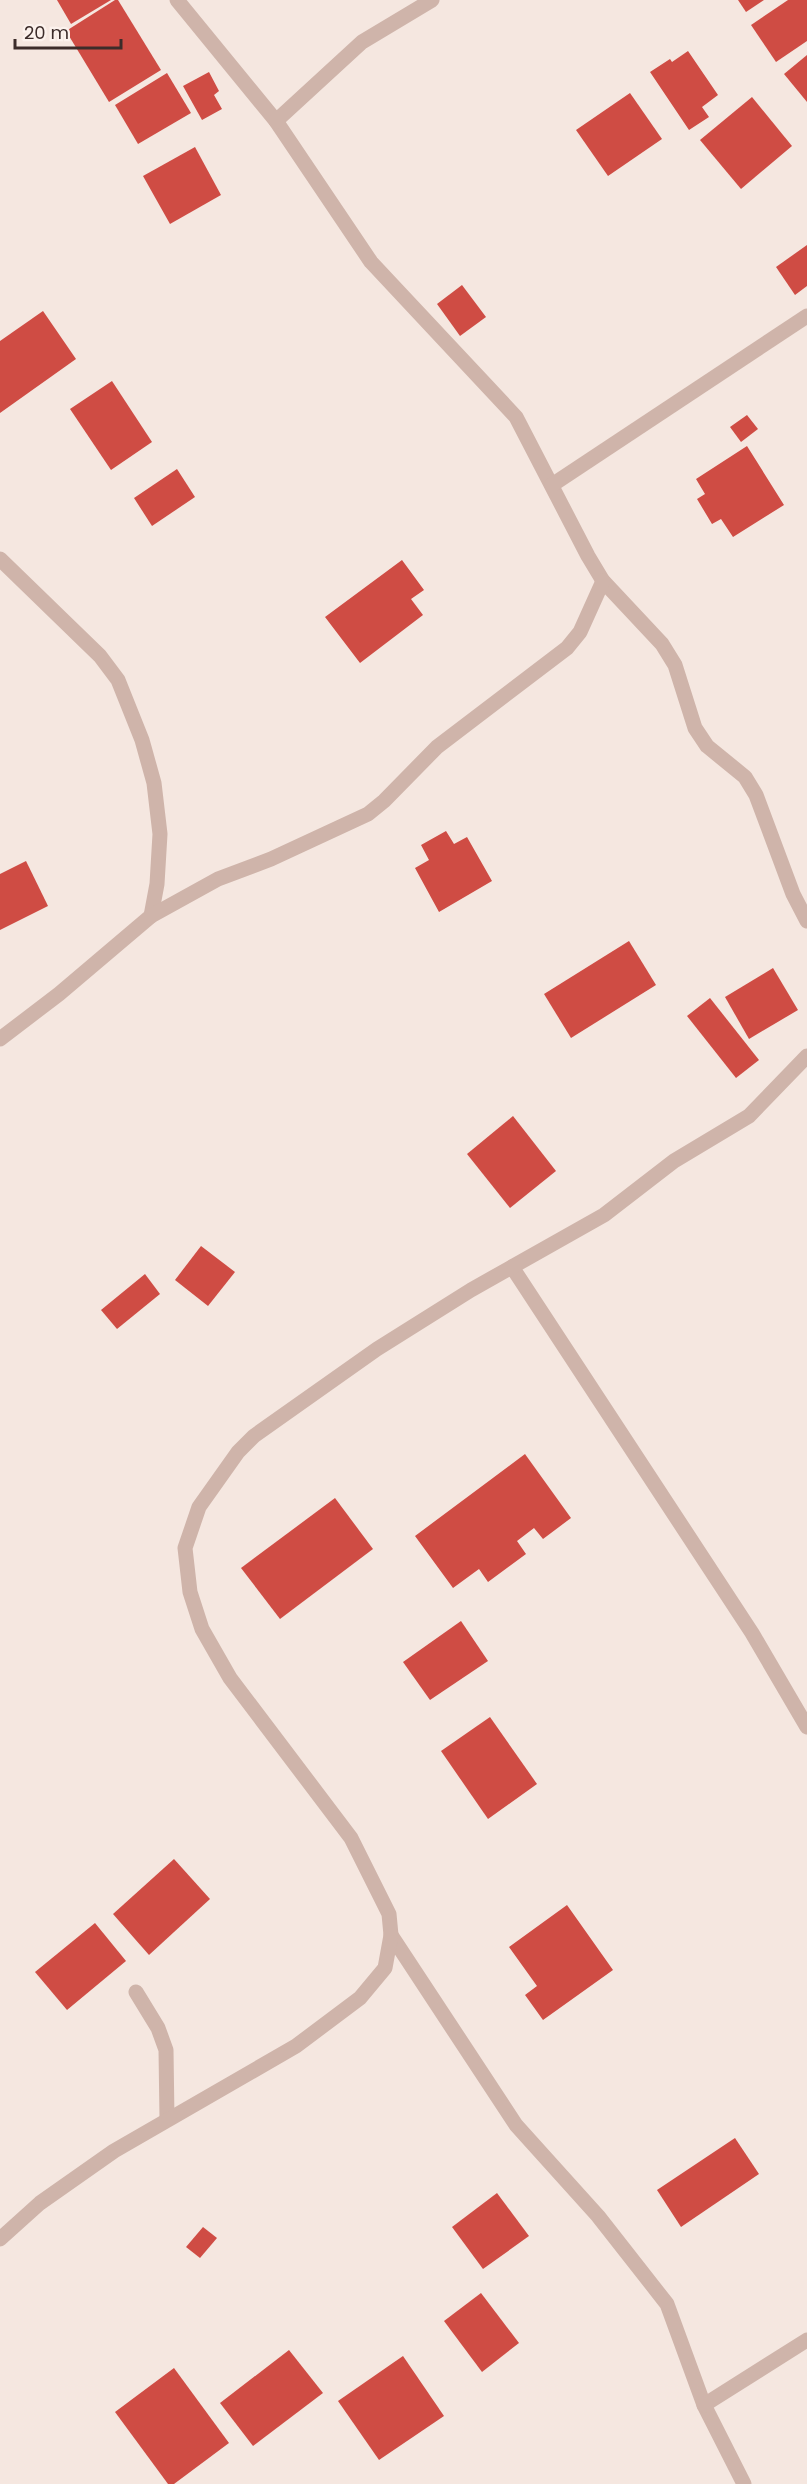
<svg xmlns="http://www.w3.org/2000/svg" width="807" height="2484" font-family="Poppins,sans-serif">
	<rect width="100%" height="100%" fill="#f5e7e0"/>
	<g fill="#cf4c44">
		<polygon points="57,0 111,0 71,24"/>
		<polygon points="115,0 118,0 161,70 109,102 66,31"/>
		<polygon points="738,0 764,0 746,12"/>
		<polygon points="788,0 807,0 807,41 776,62 751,25"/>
		<polygon points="688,51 718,95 702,107 709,117 689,130 650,72 670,59 672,62"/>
		<polygon points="807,55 807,102 784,74"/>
		<polygon points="209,72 219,91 214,95 222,109 202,120 183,86"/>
		<polygon points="167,73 191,113 138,144 115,105"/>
		<polygon points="630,93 662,139 608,176 576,130"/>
		<polygon points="752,97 792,146 741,189 700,140"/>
		<polygon points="195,147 221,195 170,224 143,176"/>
		<polygon points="807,245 807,286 795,295 776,267"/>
		<polygon points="462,285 486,317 460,336 437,304"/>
		<polygon points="43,311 76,359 0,413 0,341"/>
		<polygon points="112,381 152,442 111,470 70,409"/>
		<polygon points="747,415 758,429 741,442 730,427"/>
		<polygon points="747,446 784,505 733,537 721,519 712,524 697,499 705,494 696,479"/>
		<polygon points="177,469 195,497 152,526 134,498"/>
		<polygon points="402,560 424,590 411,599 423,615 360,663 325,617"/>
		<polygon points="446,831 454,844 467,837 492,881 439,912 415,868 429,860 421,845"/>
		<polygon points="26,861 48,906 0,930 0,874"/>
		<polygon points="629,941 656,985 571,1038 544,994"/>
		<polygon points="773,968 798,1010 749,1039 725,997"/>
		<polygon points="710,998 759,1060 736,1078 687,1016"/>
		<polygon points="513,1116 556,1171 510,1208 467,1154"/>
		<polygon points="201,1246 235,1272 208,1306 175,1280"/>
		<polygon points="145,1274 160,1294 117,1329 101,1310"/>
		<polygon points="525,1454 571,1518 543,1539 534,1528 517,1541 526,1554 488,1582 479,1569 453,1588 415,1536"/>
		<polygon points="335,1498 373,1549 280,1619 241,1568"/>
		<polygon points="461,1621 488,1661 430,1700 403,1662"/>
		<polygon points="490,1717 537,1784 488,1819 441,1751"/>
		<polygon points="174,1859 210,1899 149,1955 113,1914"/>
		<polygon points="567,1905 613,1970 543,2020 525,1995 537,1986 509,1947"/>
		<polygon points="95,1923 126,1961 67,2010 35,1972"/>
		<polygon points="735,2138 759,2174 681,2227 657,2190"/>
		<polygon points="497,2193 529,2236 483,2269 452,2227"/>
		<polygon points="203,2227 217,2238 200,2258 186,2247"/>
		<polygon points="481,2293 519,2343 482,2372 444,2321"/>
		<polygon points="289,2350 323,2393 253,2446 220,2403"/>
		<polygon points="403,2356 444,2416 379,2460 338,2401"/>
		<polygon points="174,2368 229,2443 174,2484 168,2484 115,2412"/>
	</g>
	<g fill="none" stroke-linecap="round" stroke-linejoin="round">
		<g stroke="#cfb4aa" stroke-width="15">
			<polyline points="177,0 276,121 371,262 516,417 588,556 603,581 662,644 675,665 695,728 707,746 745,777 756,795 793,894 807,921"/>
			<polyline points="276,121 362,42 432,0"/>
			<polyline points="552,485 807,316"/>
			<polyline points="0,559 100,656 118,680 142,740 154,783 160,834 157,884 151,916"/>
			<polyline points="0,1039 59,994 151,916 218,879 271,859 368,814 384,801 437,747 567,648 580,632 603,581"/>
			<polyline points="512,1267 752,1633 807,1727"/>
			<polyline points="391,1935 516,2125 598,2216 667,2304 704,2405 744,2484"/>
			<polyline points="136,1992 158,2028 166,2050 167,2119"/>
			<polyline points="0,2239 40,2203 114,2151 296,2046 360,1998 385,1968 391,1935 389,1914 351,1838 230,1678 202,1629 190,1592 185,1548 199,1507 238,1452 254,1436 377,1349 471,1290 604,1215 674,1161 749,1116 807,1056"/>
			<polyline points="704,2405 807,2340"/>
		</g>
	</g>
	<path d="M15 39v9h106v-9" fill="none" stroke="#3c2c2a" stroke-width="3"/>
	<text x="24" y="39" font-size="18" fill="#3c2c2a" stroke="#fcf2ed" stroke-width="4.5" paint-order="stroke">20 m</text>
</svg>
